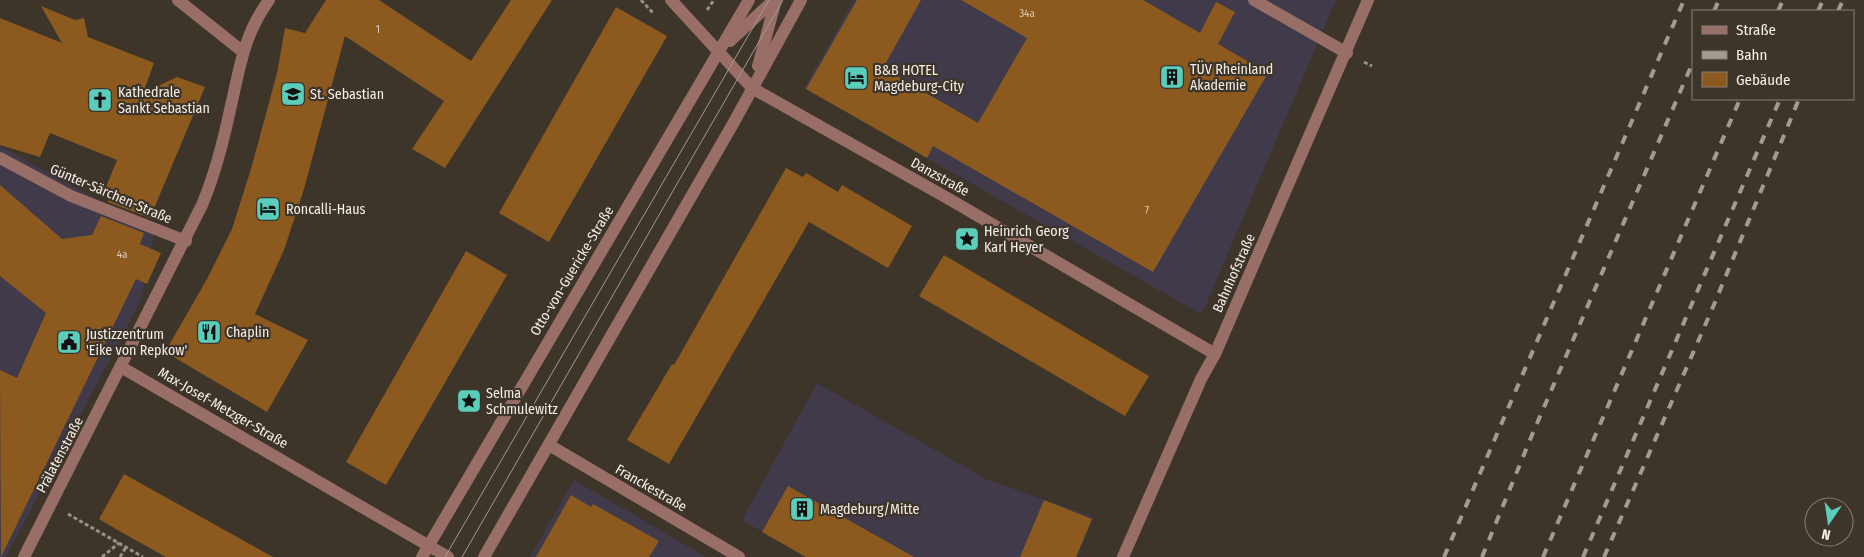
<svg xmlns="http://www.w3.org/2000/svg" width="1864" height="557" font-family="'Fira Sans Condensed',sans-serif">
	<rect width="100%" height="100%" fill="#3d342a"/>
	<g fill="#403a4b">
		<polygon points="854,0 1336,0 1205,307 1199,313 804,88"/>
		<polygon points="0,146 155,231 141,300 6,557 0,557"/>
		<polygon points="817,383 988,480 1094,517 1077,557 806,557 742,520"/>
		<polygon points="574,480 706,557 530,557"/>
	</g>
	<g fill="#8c5a1e">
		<polygon points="326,0 379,0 471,61 511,0 552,0 445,168 412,149 444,101 345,36 304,189 284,250 255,314 308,340 267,412 165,352 207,279 232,229 251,169 277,73 285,28 305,33"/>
		<polygon points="857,0 921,0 883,68 978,123 1027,38 961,0 1143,0 1200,33 1216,2 1235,12 1218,44 1268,73 1153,272 933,146 927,158 806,89"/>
		<polygon points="41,6 75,20 84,18 88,37 154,63 143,93 177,77 205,87 150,218 108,202 113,190 106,187 117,160 50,133 40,157 0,145 0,18 62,43"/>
		<polygon points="616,7 667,36 549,242 499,213"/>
		<polygon points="786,168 803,177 806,173 838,192 842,185 912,226 888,268 809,222 669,464 627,440 672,364 674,365"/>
		<polygon points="0,185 62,239 92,235 101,216 144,233 140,244 161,253 147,284 136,279 1,557 0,370 17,378 46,313 0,276"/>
		<polygon points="466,251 507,275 386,485 346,462"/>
		<polygon points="944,255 1149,376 1125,416 919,296"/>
		<polygon points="124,474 273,557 166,557 121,532 99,519"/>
		<polygon points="788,486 914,557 806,557 762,532"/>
		<polygon points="571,495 591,507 593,504 659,541 649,557 536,557"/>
		<polygon points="1044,500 1092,519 1076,557 1020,557"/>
	</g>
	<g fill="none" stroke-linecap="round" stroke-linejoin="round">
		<g stroke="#989088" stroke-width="3" stroke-dasharray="4 2.5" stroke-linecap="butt">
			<polyline points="641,0 654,14"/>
			<polyline points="707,10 714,0"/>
			<polyline points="1364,62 1372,66"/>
			<polyline points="68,514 143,557"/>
			<polyline points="102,557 119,543"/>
			<polyline points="120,557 126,547"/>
		</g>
		<g stroke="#986e66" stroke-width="12">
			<polyline points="178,0 242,51"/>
			<polyline points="671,0 752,88 949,199 1215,354"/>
			<polyline points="1254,0 1347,53"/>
			<polyline points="730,41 774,0"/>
			<polyline points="758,66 776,0"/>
			<polyline points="0,158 71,196 186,241"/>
			<polyline points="121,367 448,557"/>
			<polyline points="549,445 739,557"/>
			<path d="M 24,557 L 202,205 C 215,174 223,143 230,110 C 240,68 243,36 269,0"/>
			<polyline points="422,557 749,0"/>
			<polyline points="484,557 734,122 801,0"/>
			<polyline points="1123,557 1201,379 1215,354 1368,0"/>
		</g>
		<g stroke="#a39b93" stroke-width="1">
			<polyline points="445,557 769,0"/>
			<polyline points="462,557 783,0"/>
		</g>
		<g stroke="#a39b93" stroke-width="4" stroke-dasharray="9 9" stroke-linecap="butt">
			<polyline points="1714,11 1719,0"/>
			<polyline points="1778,11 1783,0"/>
			<polyline points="1818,11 1823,0"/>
			<polyline points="1838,11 1843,0"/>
			<polyline points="1444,557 1684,0"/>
			<polyline points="1482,557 1532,435 1693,62"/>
			<polyline points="1543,557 1740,99"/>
			<polyline points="1583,557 1780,99"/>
			<polyline points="1604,557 1713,307 1799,99"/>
		</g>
	</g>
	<defs>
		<symbol id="building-square" viewBox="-11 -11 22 22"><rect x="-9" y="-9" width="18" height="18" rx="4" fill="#5bcebb" stroke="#3d342a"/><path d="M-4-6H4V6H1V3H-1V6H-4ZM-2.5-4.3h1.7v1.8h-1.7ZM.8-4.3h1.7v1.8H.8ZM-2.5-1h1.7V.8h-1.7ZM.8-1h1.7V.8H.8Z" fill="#111"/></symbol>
		<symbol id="hotel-square" viewBox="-11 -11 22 22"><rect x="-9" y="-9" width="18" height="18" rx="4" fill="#5bcebb" stroke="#3d342a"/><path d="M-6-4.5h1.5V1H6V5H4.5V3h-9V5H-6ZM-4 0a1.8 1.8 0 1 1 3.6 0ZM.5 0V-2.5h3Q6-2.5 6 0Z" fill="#111"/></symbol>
		<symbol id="school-square" viewBox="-11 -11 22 22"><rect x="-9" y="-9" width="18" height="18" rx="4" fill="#5bcebb" stroke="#3d342a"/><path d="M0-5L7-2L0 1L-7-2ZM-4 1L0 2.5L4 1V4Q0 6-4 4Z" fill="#111"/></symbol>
		<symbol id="church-square" viewBox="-11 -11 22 22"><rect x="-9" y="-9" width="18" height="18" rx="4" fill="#5bcebb" stroke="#3d342a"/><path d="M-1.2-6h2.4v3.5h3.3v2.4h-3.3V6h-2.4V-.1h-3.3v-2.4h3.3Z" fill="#111"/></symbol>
		<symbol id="sight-square" viewBox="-11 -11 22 22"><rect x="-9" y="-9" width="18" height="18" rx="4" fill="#5bcebb" stroke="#3d342a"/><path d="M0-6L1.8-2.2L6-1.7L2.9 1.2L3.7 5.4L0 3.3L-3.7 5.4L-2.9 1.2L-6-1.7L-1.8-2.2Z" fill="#111"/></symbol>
		<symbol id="restaurant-square" viewBox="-11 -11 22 22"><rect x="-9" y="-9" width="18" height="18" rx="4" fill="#5bcebb" stroke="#3d342a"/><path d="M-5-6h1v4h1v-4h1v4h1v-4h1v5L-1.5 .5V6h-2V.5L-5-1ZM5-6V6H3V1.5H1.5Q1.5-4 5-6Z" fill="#111"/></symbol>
		<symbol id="civic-square" viewBox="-11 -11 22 22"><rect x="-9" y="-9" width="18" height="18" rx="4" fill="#5bcebb" stroke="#3d342a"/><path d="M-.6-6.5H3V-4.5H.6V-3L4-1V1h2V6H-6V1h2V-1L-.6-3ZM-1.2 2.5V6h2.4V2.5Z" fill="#111"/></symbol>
	</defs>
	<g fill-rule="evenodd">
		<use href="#building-square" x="1158" y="63" width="28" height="28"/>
		<use href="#hotel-square" x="842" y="64" width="28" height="28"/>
		<use href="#school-square" x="279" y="80" width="28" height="28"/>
		<use href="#church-square" x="86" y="86" width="28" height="28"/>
		<use href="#hotel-square" x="254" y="195" width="28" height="28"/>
		<use href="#sight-square" x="953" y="225" width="28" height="28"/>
		<use href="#restaurant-square" x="195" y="318" width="28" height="28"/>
		<use href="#civic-square" x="55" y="328" width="28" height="28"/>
		<use href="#sight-square" x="455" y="387" width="28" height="28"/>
		<use href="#building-square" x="788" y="495" width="28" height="28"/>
	</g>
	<g text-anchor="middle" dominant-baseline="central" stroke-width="4.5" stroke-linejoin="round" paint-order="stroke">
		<g font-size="11" fill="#dbcab6">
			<text x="1027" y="13">34a</text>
			<text x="378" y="29">1</text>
			<text x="1147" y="210">7</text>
			<text x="122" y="254">4a</text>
		</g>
		<g font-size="14" fill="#f5efe8" stroke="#3d342a" text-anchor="start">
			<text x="1190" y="69">TÜV Rheinland<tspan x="1190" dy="16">Akademie</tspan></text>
			<text x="874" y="70">B&amp;B HOTEL<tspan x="874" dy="16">Magdeburg-City</tspan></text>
			<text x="118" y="92">Kathedrale<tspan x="118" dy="16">Sankt Sebastian</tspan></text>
			<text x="310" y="94">St. Sebastian</text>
			<text x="286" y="209">Roncalli-Haus</text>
			<text x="984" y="231">Heinrich Georg<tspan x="984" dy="16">Karl Heyer</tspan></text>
			<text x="226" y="332">Chaplin</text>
			<text x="86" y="334">Justizzentrum<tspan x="86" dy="16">'Eike von Repkow'</tspan></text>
			<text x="486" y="393">Selma<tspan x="486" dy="16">Schmulewitz</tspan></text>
			<text x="820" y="509">Magdeburg/Mitte</text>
		</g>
		<g font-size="14" fill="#f5efe8" stroke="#3d342a">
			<text transform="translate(940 177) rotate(29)">Danzstraße</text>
			<text transform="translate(111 194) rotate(23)">Günter-Särchen-Straße</text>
			<text transform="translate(572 271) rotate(-59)">Otto-von-Guericke-Straße</text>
			<text transform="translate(1234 273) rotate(-66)">Bahnhofstraße</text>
			<text transform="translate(223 408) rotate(30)">Max-Josef-Metzger-Straße</text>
			<text transform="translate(60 455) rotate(-62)">Prälatenstraße</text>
			<text transform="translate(651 488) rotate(30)">Franckestraße</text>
		</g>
	</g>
	<rect x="1692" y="10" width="162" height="90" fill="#3d342a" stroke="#877f76"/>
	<rect x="1702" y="26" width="25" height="8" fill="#986e66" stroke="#877f76"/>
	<text x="1736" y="35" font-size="15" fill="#f5efe8">Straße</text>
	<rect x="1702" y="51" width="25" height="8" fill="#a39b93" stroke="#877f76"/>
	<text x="1736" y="60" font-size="15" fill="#f5efe8">Bahn</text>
	<rect x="1702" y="72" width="25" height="15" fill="#8c5a1e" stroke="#877f76"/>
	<text x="1736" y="85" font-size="15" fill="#f5efe8">Gebäude</text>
	<g transform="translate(1829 522) rotate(193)"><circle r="24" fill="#3d342a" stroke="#877f76"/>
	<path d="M0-4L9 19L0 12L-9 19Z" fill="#5bcebb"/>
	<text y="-8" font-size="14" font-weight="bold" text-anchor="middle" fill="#f5efe8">N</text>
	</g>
</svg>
